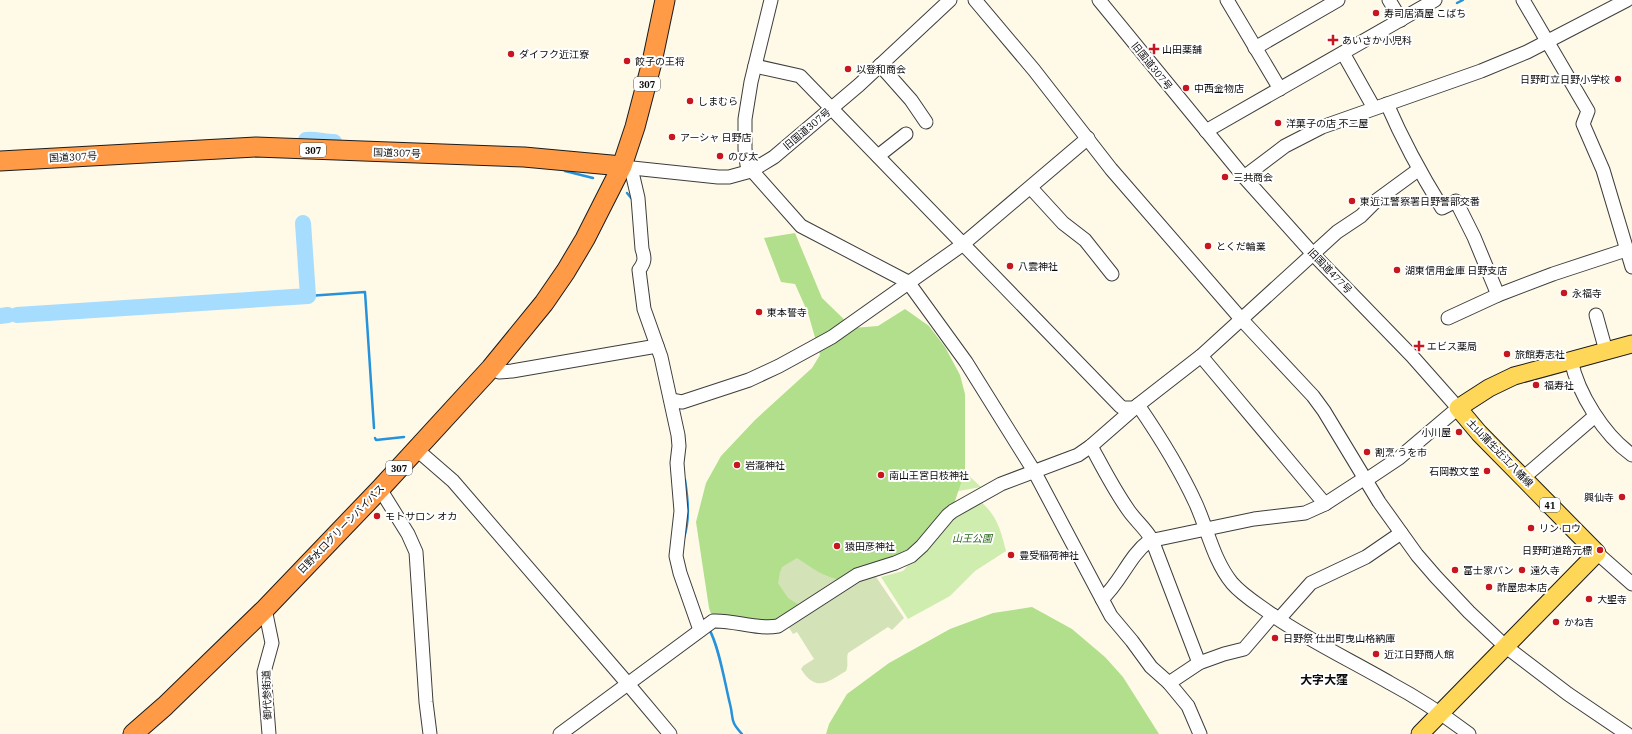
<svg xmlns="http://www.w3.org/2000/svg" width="1632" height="734" font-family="'IBM Plex Serif','Noto Sans JP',serif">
	<rect width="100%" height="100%" fill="#fffae8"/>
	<g fill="#ceedae">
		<polygon points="951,459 981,487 942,494"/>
		<path d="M 980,501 C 997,515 1001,531 1006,551 L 975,571 L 950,596 L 908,619 L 881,577 L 903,571 L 955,513 Z"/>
	</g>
	<g fill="#b1df8b">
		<polygon points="795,233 822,298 853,328 878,326 905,309 929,326 945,347 960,375 965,394 965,471 953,507 915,548 780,619 766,623 711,614 709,608 696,522 706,483 721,456 755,420 812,368 820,355 808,313 795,284 781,282 764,238"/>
		<polygon points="1032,607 1072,629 1105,657 1123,677 1159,734 826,734 829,724 847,694 889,663 950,629 993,613"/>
	</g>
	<g fill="#d4e2b7">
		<path d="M 797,558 C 811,567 825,578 842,580 L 799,605 L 788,598 L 778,583 L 780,572 L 782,567 Z"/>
		<path d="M 874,574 L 904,618 L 892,630 L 888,627 L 848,653 C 846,659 849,665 846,671 C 828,682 816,693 801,669 L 803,666 L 814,659 L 797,632 L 793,634 L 788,626 L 858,577 Z"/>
	</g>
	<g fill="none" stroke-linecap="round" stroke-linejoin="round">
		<g stroke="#2692db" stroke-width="2.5">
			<polyline points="1457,3 1463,0"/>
			<polyline points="565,171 593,178"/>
			<polyline points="627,193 632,199"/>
			<polyline points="308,296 365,292 374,428"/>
			<polyline points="375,438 376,440 404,437"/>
			<path d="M 684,538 C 690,518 688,500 685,480"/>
			<path d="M 709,629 C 719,646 725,684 730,704 C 734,719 729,720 742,734"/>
		</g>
		<g stroke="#a6dcfd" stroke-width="16">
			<path d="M 306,142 L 306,140 C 315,139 325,142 334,142"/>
			<polyline points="17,315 308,296 303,223"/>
			<polyline points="0,316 8,315"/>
		</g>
		<defs>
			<g id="minor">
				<polyline points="771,0 751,82 745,119 745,149 747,165 801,226 908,282 966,362 1034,471 1111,616 1132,641 1151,667 1169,683 1188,706 1200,734"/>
				<polyline points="975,0 1034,70 1111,169 1242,320 1313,396 1324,411 1379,502 1417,555 1436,577 1469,612 1505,646 1568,694 1627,734"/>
				<polyline points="1099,0 1244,177 1313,254 1412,356 1458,408 1399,458 1366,480"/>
				<polyline points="1227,0 1280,89"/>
				<polyline points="1389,0 1401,20"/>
				<polyline points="1523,0 1588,111 1583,124 1603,170 1632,267"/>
				<polyline points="1255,48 1338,0"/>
				<polyline points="1343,53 1374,108"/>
				<polyline points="880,65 911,100 926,122"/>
				<polyline points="755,66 800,76 1120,406 1123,408 1136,408"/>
				<path d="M 1387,104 C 1403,141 1421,174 1442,208 L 1456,201 L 1474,237 L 1498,295 L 1553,274 L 1626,250"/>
				<polyline points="1206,131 1435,0"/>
				<polyline points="878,156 906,134"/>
				<polyline points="623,167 718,177 729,177 751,171 774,157 859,85 950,0"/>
				<path d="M 631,168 L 638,198 L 642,249 C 645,258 645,262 639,270 L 644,309 L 661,357 L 678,435 L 679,446 L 677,463 L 681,511 L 676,556 L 680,573 L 700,630"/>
				<polyline points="1244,177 1285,146 1322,127 1481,71 1527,52 1627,0"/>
				<polyline points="1031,188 1063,223 1085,240 1112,274"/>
				<polyline points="1596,315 1606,351"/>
				<polyline points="1448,318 1498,295"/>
				<polyline points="1201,356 1325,504"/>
				<path d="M 1571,360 C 1578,394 1604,435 1632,455"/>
				<polyline points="491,368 499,372 512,371 657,346"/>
				<polyline points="671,400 682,402 749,380 779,366 832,337 962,245 1088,138"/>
				<path d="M 1138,405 C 1160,437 1180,469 1196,504 C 1208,531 1214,561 1232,583 C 1244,597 1261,606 1275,617 C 1312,642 1352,661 1390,683 C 1418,698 1444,715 1469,734"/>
				<path d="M 1091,446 C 1103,468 1114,490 1129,511 C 1136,521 1146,529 1152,540 L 1199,663"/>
				<polyline points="423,455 453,481 628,684 670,734"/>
				<polyline points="1523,478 1595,416"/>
				<polyline points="380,489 408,534 416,552 426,702 430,734"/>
				<polyline points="1597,553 1632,584"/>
				<path d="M 1102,599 C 1121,582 1129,556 1149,541 L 1254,519 L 1305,513 L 1325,504 L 1365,478"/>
				<polyline points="265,609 272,643 264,672 269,734"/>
				<polyline points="1279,619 1311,583 1366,557 1401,533"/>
				<polyline points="1169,683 1199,663 1224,654 1244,649 1273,615"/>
				<path d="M 560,734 L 713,621 C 735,620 756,630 778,626 L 857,575 L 895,563 L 911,556 L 922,546 L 948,515 L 953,511 L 1001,484 L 1078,455 L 1091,446 L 1138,405 L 1201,356 L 1337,232 L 1361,216 L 1377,200 L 1418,170"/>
			</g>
			<polyline id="major" points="1420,734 1597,553 1479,433 1458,408 1489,388 1514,376 1632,344"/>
			<g id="highway">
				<polyline points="0,161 256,147 524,157 622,166"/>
				<polyline points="133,734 165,706 265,609 380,489 491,368 544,303 566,271 585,239 622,166 635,127 652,62 665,0"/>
			</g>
		</defs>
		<use href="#minor" stroke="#3d3d3d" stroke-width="15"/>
		<use href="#major" stroke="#1b1b1b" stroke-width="19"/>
		<use href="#highway" stroke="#1b1b1b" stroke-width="21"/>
		<use href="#minor" stroke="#fff" stroke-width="13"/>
		<use href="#major" stroke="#ffd758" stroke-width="17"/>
		<use href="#highway" stroke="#ff9b46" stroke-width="19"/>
	</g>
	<g fill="#c7161d" stroke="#fff" stroke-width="1.5">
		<circle cx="1376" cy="13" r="4"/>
		<path d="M1331 34h4v4h4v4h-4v4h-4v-4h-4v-4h4z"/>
		<path d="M1152 43h4v4h4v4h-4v4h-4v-4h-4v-4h4z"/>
		<circle cx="511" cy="54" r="4"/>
		<circle cx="627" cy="61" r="4"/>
		<circle cx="848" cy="69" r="4"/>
		<circle cx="1618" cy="79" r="4"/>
		<circle cx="1186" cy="88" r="4"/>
		<circle cx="690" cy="101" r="4"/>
		<circle cx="1278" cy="123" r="4"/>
		<circle cx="672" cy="137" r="4"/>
		<circle cx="720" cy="156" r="4"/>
		<circle cx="1225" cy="177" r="4"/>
		<circle cx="1352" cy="201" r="4"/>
		<circle cx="1208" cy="246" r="4"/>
		<circle cx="1010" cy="266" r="4"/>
		<circle cx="1397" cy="270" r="4"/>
		<circle cx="1564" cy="293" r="4"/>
		<circle cx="759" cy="312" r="4"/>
		<path d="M1417 340h4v4h4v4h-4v4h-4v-4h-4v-4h4z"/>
		<circle cx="1507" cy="354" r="4"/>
		<circle cx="1536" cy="385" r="4"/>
		<circle cx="1459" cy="432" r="4"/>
		<circle cx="1367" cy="452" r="4"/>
		<circle cx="737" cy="465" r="4"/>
		<circle cx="1487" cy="471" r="4"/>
		<circle cx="881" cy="475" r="4"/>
		<circle cx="1622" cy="497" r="4"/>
		<circle cx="377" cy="516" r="4"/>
		<circle cx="1531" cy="528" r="4"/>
		<circle cx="837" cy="546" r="4"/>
		<circle cx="1600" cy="550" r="4"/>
		<circle cx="1011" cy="555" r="4"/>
		<circle cx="1455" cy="570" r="4"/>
		<circle cx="1522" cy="570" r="4"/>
		<circle cx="1489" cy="587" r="4"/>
		<circle cx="1589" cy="599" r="4"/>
		<circle cx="1556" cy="622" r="4"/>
		<circle cx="1275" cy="638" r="4"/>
		<circle cx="1376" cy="654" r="4"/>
	</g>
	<g text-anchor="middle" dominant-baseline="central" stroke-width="4" stroke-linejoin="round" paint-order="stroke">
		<g fill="#fff" stroke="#545454" stroke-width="1">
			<rect x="634" y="77" width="26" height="14" rx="3"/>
			<rect x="300" y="143" width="26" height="14" rx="3"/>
			<rect x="386" y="461" width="26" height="14" rx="3"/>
			<rect x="1540" y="498" width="20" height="14" rx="3"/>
		</g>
		<g font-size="9" font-weight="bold" fill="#0a0a0a">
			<text x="647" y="84">307</text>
			<text x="313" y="150">307</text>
			<text x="399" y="468">307</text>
			<text x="1550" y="505">41</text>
		</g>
		<g font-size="10" fill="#0a0a0a" stroke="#fff" text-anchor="start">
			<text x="1384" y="13">寿司居酒屋 こばち</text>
			<text x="1342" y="40">あいさか小児科</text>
			<text x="1162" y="49">山田薬舗</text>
			<text x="519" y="54">ダイフク近江寮</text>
			<text x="635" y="61">餃子の王将</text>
			<text x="856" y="69">以登和商会</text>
			<text x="1610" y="79" text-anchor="end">日野町立日野小学校</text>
			<text x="1194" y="88">中西金物店</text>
			<text x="698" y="101">しまむら</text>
			<text x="1286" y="123">洋菓子の店 不二屋</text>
			<text x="680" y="137">アーシャ 日野店</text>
			<text x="728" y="156">のび太</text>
			<text x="1233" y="177">三共商会</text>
			<text x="1360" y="201">東近江警察署日野警部交番</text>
			<text x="1216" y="246">とくだ輪業</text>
			<text x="1018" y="266">八雲神社</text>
			<text x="1405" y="270">湖東信用金庫 日野支店</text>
			<text x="1572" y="293">永福寺</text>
			<text x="767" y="312">東本誓寺</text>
			<text x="1427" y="346">エビス薬局</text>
			<text x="1515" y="354">旅館寿志社</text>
			<text x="1544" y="385">福寿社</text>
			<text x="1451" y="432" text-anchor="end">小川屋</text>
			<text x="1375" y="452">割烹 うを市</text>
			<text x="745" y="465">岩瀧神社</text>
			<text x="1479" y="471" text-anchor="end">石岡教文堂</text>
			<text x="889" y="475">南山王宮日枝神社</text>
			<text x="1614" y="497" text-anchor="end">興仙寺</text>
			<text x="385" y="516">モトサロン オカ</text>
			<text x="1539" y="528">リン ロウ</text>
			<text x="845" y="546">猿田彦神社</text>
			<text x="1592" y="550" text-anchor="end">日野町道路元標</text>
			<text x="1019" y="555">豊受稲荷神社</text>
			<text x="1463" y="570">富士家パン</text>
			<text x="1530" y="570">遠久寺</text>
			<text x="1497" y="587">酢屋忠本店</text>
			<text x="1597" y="599">大聖寺</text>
			<text x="1564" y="622">かね吉</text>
			<text x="1283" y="638">日野祭 仕出町曳山格納庫</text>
			<text x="1384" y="654">近江日野商人館</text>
		</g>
		<g font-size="10" fill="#0a0a0a" stroke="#fff">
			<text transform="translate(1152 66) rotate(51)">旧国道307号</text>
			<text transform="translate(807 129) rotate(-40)">旧国道307号</text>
			<text transform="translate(397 153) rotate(2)">国道307号</text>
			<text transform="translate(73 157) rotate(-3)">国道307号</text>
			<text transform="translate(1330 271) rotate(46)">旧国道477号</text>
			<text transform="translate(1500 453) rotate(46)">土山蒲生近江八幡線</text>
			<text transform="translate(341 529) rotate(-46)">日野水口グリーンバイパス</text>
			<text transform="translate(267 695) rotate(-92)">御代参街道</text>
		</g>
		<g font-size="10" font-style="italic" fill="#266715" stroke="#fff">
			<text x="972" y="538">山王公園</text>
		</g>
		<g font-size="12" font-weight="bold" fill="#0a0a0a" stroke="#fff">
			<text x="1324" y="679">大字大窪</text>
		</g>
	</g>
</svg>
